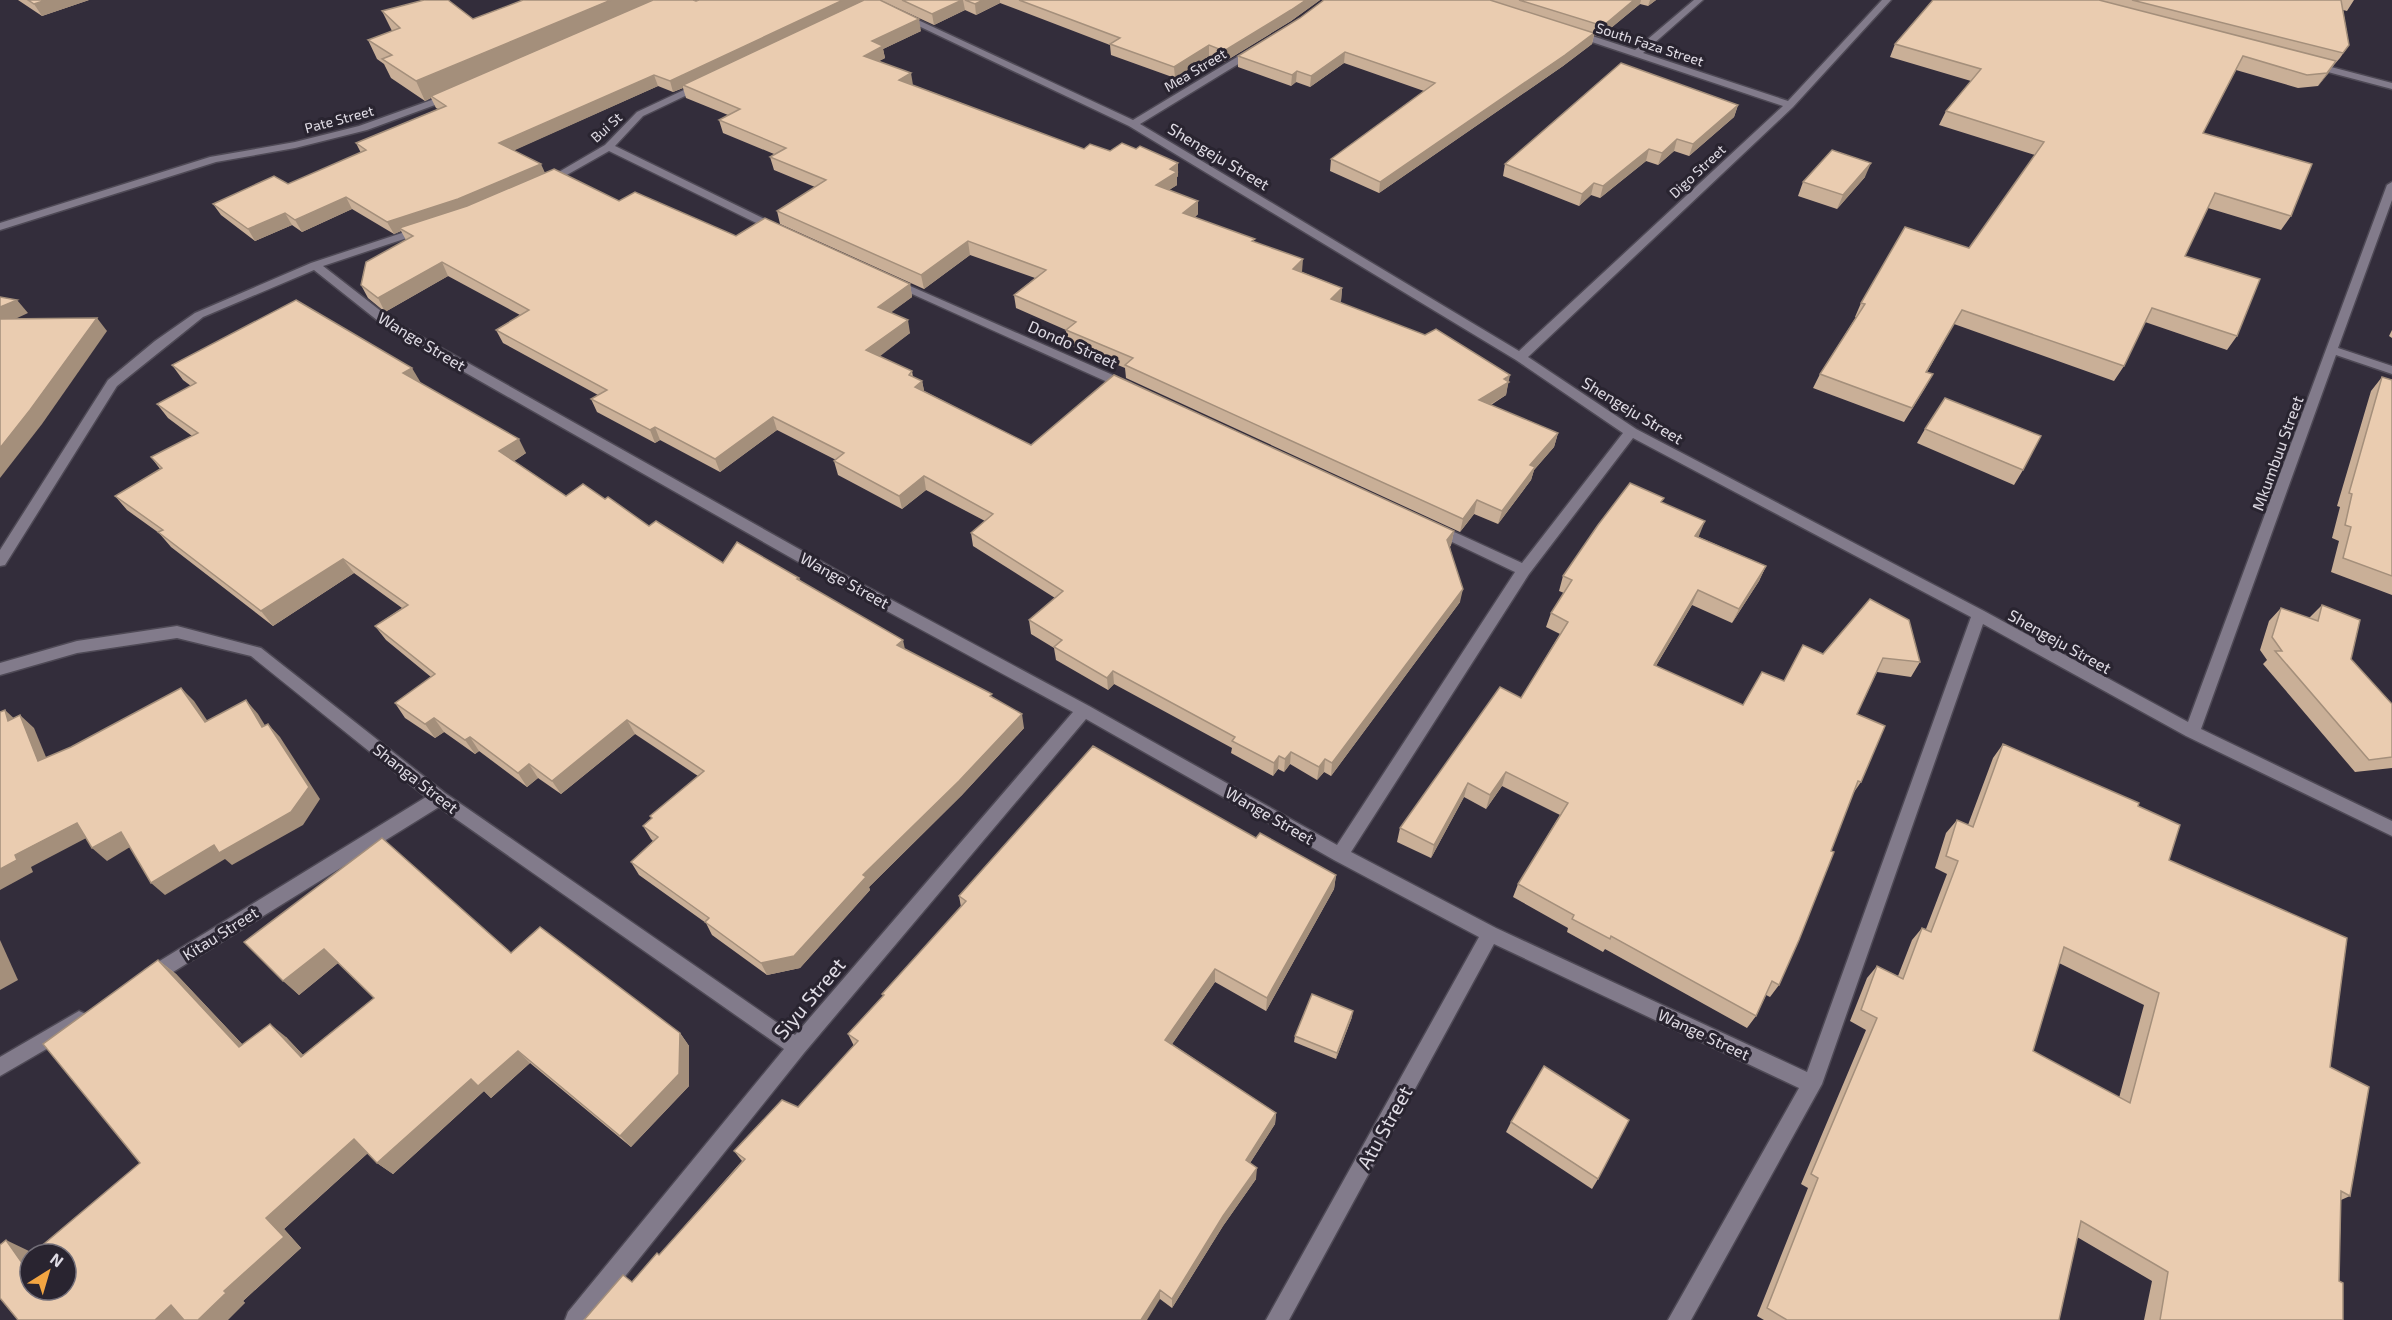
<svg xmlns="http://www.w3.org/2000/svg" width="2392" height="1320" font-family="'Exo 2',sans-serif">
	<rect width="100%" height="100%" fill="#332d3b"/>
	<g fill="none" stroke-linecap="round" stroke-linejoin="round">
		<defs>
			<g id="street">
				<path d="M 864,0 L 875,0 L 1133,120 L 1252,48 L 1258,48 L 1258,52 L 1140,124 L 1519,351 L 1783,106 L 1571,35 L 1571,31 L 1577,31 L 1635,50 L 1694,0 L 1703,0 L 1643,53 L 1788,101 L 1882,0 L 1891,0 L 1793,107 L 1528,357 L 1636,429 L 1984,611 L 2188,722 L 2387,185 L 2392,182 L 2392,200 L 2338,348 L 2392,366 L 2392,374 L 2336,355 L 2201,729 L 2392,821 L 2392,836 L 2186,736 L 1983,624 L 1822,1084 L 1691,1320 L 1668,1320 L 1799,1088 L 1494,944 L 1289,1320 L 1266,1320 L 1479,937 L 1334,860 L 1086,719 L 804,1053 L 590,1320 L 565,1320 L 568,1312 L 784,1049 L 439,807 L 157,982 L 151,984 L 145,982 L 142,976 L 145,970 L 426,797 L 251,656 L 177,638 L 77,653 L 0,675 L 0,663 L 77,641 L 177,626 L 261,648 L 445,793 L 795,1035 L 1073,712 L 839,585 L 387,328 L 314,270 L 203,317 L 117,386 L 5,565 L 0,566 L 0,550 L 108,380 L 155,341 L 195,313 L 311,263 L 417,228 L 425,228 L 425,232 L 323,266 L 395,322 L 849,577 L 1089,706 L 1337,845 L 1515,572 L 1429,531 L 1427,528 L 1429,525 L 1439,525 L 1522,563 L 1623,433 L 1516,360 L 1129,126 ZM 1633,438 L 1971,617 L 1807,1072 L 1496,928 L 1351,852 L 1529,574 Z"/>
				<polygon points="2312,62 2392,83 2392,89 2309,67 2307,65"/>
				<polygon points="703,81 708,84 706,86 643,116 615,146 783,228 783,232 775,232 609,151 549,185 540,183 605,145 637,112"/>
				<polygon points="451,93 456,96 454,98 367,130 295,148 216,162 0,230 0,223 210,157 295,142 359,126"/>
				<polygon points="894,279 1131,383 1133,386 1131,389 1123,389 890,284 888,282"/>
				<polygon points="79,1011 86,1014 88,1020 86,1026 0,1076 0,1057"/>
			</g>
		</defs>
		<use href="#street" stroke="#4e4955" stroke-width="3"/>
		<use href="#street" fill="#827b8b" fill-rule="evenodd"/>
	</g>
	<g fill="#c9af97" fill-rule="evenodd">
		<polygon points="18,0 89,0 42,16"/>
		<polygon points="880,0 1320,0 1291,21 1224,62 1209,56 1175,78 1111,55 1110,45 1000,3 976,15 965,10 934,25"/>
		<polygon points="1324,0 1656,0 1648,6 1640,4 1600,37 1594,35 1592,44 1563,66 1379,193 1330,171 1331,159 1424,91 1344,63 1310,87 1296,82 1291,86 1238,67 1238,56 1300,18"/>
		<polygon points="1933,0 2354,0 2347,11 2343,10 2349,45 2340,58 2333,66 2318,86 2298,88 2236,70 2203,133 2291,216 2281,230 2208,208 2185,256 2237,336 2227,350 2145,322 2124,366 2114,381 1954,324 1927,372 1933,374 1925,388 1904,422 1813,388 1820,374 1856,317 1855,317 1861,303 1969,248 2035,155 1939,125 1946,111 1971,81 1890,57 1895,44"/>
		<polygon points="696,1 921,31 883,49 885,58 879,61 913,85 1084,149 1110,151 1136,149 1178,163 1178,176 1177,177 1177,185 1169,190 1198,214 1195,217 1255,242 1302,272 1342,288 1341,301 1340,302 1508,382 1506,395 1491,405 1558,433 1554,447 1534,470 1531,480 1498,524 1474,514 1460,532 1126,378 1125,368 1067,344 1066,330 1016,308 1014,295 1035,278 970,255 924,289 780,224 777,211 815,187 774,170 770,157 774,154 723,133 719,120 728,115 686,98 683,88 673,92 658,86 514,150 545,173 619,201 736,236 910,284 912,297 891,312 910,333 879,356 912,371 913,377 922,381 924,391 1031,445 1454,531 1451,545 1450,547 1460,602 1331,776 1324,772 1317,780 1290,764 1284,772 1278,769 1273,776 1231,753 1232,748 1114,684 1108,690 1056,660 1054,648 1031,634 1029,620 1055,598 973,546 971,533 985,521 926,490 902,509 838,475 834,461 836,460 777,430 720,472 660,440 655,443 597,412 591,399 598,395 503,343 496,330 520,315 448,276 385,312 368,298 361,285 406,240 401,231 394,234 352,209 302,232 292,225 255,241 221,215 213,204 288,184 361,153 356,143 438,109 436,108 431,98 425,101 391,78 384,64 377,59 368,40 392,31 382,11 473,19"/>
		<polygon points="1738,105 1734,117 1689,156 1674,151 1658,165 1646,161 1600,198 1591,195 1579,206 1503,176 1505,164"/>
		<polygon points="1865,177 1837,209 1798,196 1803,182"/>
		<polygon points="2392,330 2392,338 2389,336"/>
		<polygon points="172,365 421,383 526,453 514,461 566,496 605,499 649,526 723,563 799,578 801,582 905,649 993,698 1024,728 962,795 869,887 870,890 800,968 767,975 712,935 706,923 639,875 631,862 653,841 651,839 643,826 652,818 650,816 698,776 635,734 561,794 538,778 527,787 479,751 475,754 444,732 435,738 405,718 395,703 431,677 386,640 375,626 402,608 354,573 273,626 171,547 159,533 127,510 115,496 160,469 151,457 192,436 168,418 157,404 191,386 183,380"/>
		<polygon points="2382,377 2392,380 2392,595 2331,572 2339,541 2332,538 2340,507 2337,506 2371,391"/>
		<polygon points="1925,429 2023,470 2014,485 1917,443"/>
		<polygon points="1663,503 1699,537 1766,566 1759,581 1732,623 1692,605 1656,666 1743,705 1784,681 1823,654 1870,599 1920,662 1911,677 1877,672 1857,714 1861,782 1852,795 1779,985 1770,997 1766,995 1756,1016 1747,1028 1605,949 1603,952 1567,932 1568,928 1513,897 1518,884 1560,815 1502,786 1486,809 1464,797 1431,858 1397,842 1400,828 1521,698 1560,634 1546,627 1551,613 1564,593 1559,591 1563,576"/>
		<polygon points="2322,605 2351,659 2392,704 2392,768 2355,772 2263,664 2267,660 2260,650 2269,621 2281,608 2309,618"/>
		<path d="M 2003,744 L 2138,806 L 2169,860 L 2330,1067 L 2350,1196 L 2341,1200 L 2339,1281 L 2343,1320 L 2144,1320 L 2152,1281 L 2077,1237 L 2059,1320 L 1764,1320 L 1757,1316 L 1808,1188 L 1801,1184 L 1866,1030 L 1850,1021 L 1867,978 L 1877,966 L 1898,976 L 1912,940 L 1922,928 L 1926,929 L 1947,874 L 1935,868 L 1946,833 L 1957,820 L 1968,825 L 1993,758 ZM 2059,963 L 2144,1005 L 2119,1098 L 2033,1051 Z"/>
		<polygon points="1256,838 1336,875 1334,889 1266,1011 1215,982 1172,1044 1276,1113 1275,1124 1250,1163 1256,1179 1223,1226 1172,1308 1160,1299 632,1282 659,1255 742,1161 734,1151 798,1107 854,1046 848,1034 883,996 882,994 961,907 959,896"/>
		<polygon points="244,942 511,953 680,1033 689,1046 689,1086 631,1147 530,1063 491,1098 484,1091 393,1174 377,1163 368,1153 284,1229 301,1248 243,1301 245,1303 18,1320 29,1251 30,1290 140,1163 158,960 176,974 242,1044 286,1037 303,1055 374,998 338,963 299,995"/>
		<polygon points="1352,1017 1336,1059 1294,1042 1295,1036"/>
		<polygon points="1511,1122 1598,1179 1592,1189 1506,1132"/>
	</g>
	<g fill="#a48f7b">
		<polygon points="46,0 89,0 42,16 34,4"/>
		<polygon points="611,0 662,0 431,96 431,98 425,101 416,81"/>
		<polygon points="843,0 864,0 683,85 683,88 673,92 670,81"/>
		<polygon points="962,0 963,0 965,10 934,25 932,14"/>
		<polygon points="983,0 1000,0 1000,3 976,15 975,4"/>
		<polygon points="1306,0 1320,0 1291,21 1224,62 1224,51"/>
		<polygon points="1634,0 1641,0 1640,4 1600,37 1603,26"/>
		<polygon points="1650,0 1656,0 1648,6"/>
		<polygon points="919,19 921,31 883,49 885,58 866,68 864,56 872,41"/>
		<polygon points="1594,33 1592,44 1563,66 1379,193 1380,182"/>
		<polygon points="1209,45 1209,56 1175,78 1174,67"/>
		<polygon points="1345,52 1344,63 1310,87 1311,76"/>
		<polygon points="2336,61 2328,74 2318,86 2327,73"/>
		<polygon points="1297,71 1296,82 1291,86 1292,75"/>
		<polygon points="911,73 913,85 899,80"/>
		<polygon points="654,75 658,86 504,155 499,143"/>
		<polygon points="1738,105 1734,117 1689,156 1693,144"/>
		<polygon points="1677,139 1674,151 1658,165 1662,153"/>
		<polygon points="1649,149 1646,161 1600,198 1603,186"/>
		<polygon points="1178,163 1178,176 1177,177 1177,185 1156,198 1156,185 1170,169"/>
		<polygon points="1871,163 1865,177 1837,209 1843,195"/>
		<polygon points="541,164 546,175 463,211 399,228 401,231 394,234 387,222"/>
		<polygon points="1594,183 1591,195 1579,206 1582,194"/>
		<polygon points="346,197 352,209 302,232 295,220"/>
		<polygon points="1198,201 1198,214 1183,226 1183,213"/>
		<polygon points="285,213 292,225 255,241 248,229"/>
		<polygon points="968,241 970,255 924,289 921,275"/>
		<polygon points="1303,259 1302,272 1293,269"/>
		<polygon points="442,262 448,276 385,312 378,298"/>
		<polygon points="910,284 912,297 881,320 878,307"/>
		<polygon points="1342,288 1341,301 1330,312 1331,299"/>
		<polygon points="17,300 28,313 0,326 0,307"/>
		<polygon points="1962,310 1954,324 1919,386 1926,372"/>
		<polygon points="97,318 107,331 42,424 0,478 0,448"/>
		<polygon points="908,320 910,333 870,364 866,350"/>
		<polygon points="412,368 421,383 411,388 403,373"/>
		<polygon points="1510,375 1506,395 1476,413 1479,400"/>
		<polygon points="922,381 925,395 915,387"/>
		<polygon points="773,417 777,430 720,472 715,459"/>
		<polygon points="655,427 660,440 655,443 650,430"/>
		<polygon points="1558,433 1554,447 1534,470 1531,480 1498,524 1502,511 1530,465"/>
		<polygon points="519,439 526,453 507,466 499,451"/>
		<polygon points="924,476 926,490 902,509 899,496"/>
		<polygon points="1477,500 1474,514 1460,532 1463,519"/>
		<polygon points="1705,521 1699,536 1689,550 1695,536"/>
		<polygon points="1454,531 1451,545 1445,553 1447,540"/>
		<polygon points="343,559 354,573 273,626 261,611"/>
		<polygon points="1766,566 1759,581 1732,623 1739,609"/>
		<polygon points="1463,589 1460,602 1331,776 1332,763"/>
		<polygon points="1698,590 1692,605 1648,679 1654,665"/>
		<polygon points="903,640 906,654 897,645"/>
		<polygon points="1113,671 1114,684 1108,690 1107,678"/>
		<polygon points="181,688 194,701 217,735 205,722"/>
		<polygon points="246,700 258,714 274,740 262,727"/>
		<polygon points="5,710 19,723 8,721"/>
		<polygon points="1022,714 1024,728 962,795 869,887 870,890 800,968 767,975 761,963 863,875"/>
		<polygon points="20,715 34,728 53,774 38,761"/>
		<polygon points="434,718 444,732 435,738 425,724"/>
		<polygon points="627,720 635,734 561,794 552,781"/>
		<polygon points="268,724 280,737 320,799 303,825 232,865 225,859 165,895 151,883"/>
		<polygon points="470,737 479,751 475,754 465,740"/>
		<polygon points="1291,752 1290,764 1284,772 1285,759"/>
		<polygon points="1279,756 1278,769 1273,776 1274,763"/>
		<polygon points="1325,759 1324,772 1317,780 1319,767"/>
		<polygon points="529,764 538,778 527,787 518,773"/>
		<polygon points="1506,772 1502,786 1486,809 1490,795"/>
		<polygon points="1468,783 1464,797 1431,858 1434,845"/>
		<polygon points="77,823 92,835 31,867 33,872 0,890 0,869 15,855"/>
		<polygon points="121,832 135,844 107,861 92,848"/>
		<polygon points="1336,875 1334,889 1266,1011 1267,998"/>
		<polygon points="0,940 18,980 0,990"/>
		<polygon points="324,949 338,963 299,995 283,981"/>
		<polygon points="158,960 176,974 256,1059 239,1047"/>
		<polygon points="1215,969 1215,982 1166,1053 1165,1040"/>
		<polygon points="1353,1011 1352,1017 1336,1059 1337,1053"/>
		<polygon points="270,1024 286,1037 317,1070 301,1057"/>
		<polygon points="680,1033 689,1046 689,1086 631,1147 620,1136"/>
		<polygon points="518,1051 530,1063 491,1098 484,1091 393,1174 377,1163 471,1079"/>
		<polygon points="1276,1113 1275,1124 1245,1171 1246,1160"/>
		<polygon points="354,1139 370,1151 284,1229 301,1248 243,1301 245,1303 228,1320 198,1320 224,1291 266,1218"/>
		<polygon points="1257,1168 1256,1179 1223,1226 1172,1308 1172,1299 1223,1216"/>
		<polygon points="6,1240 29,1251 31,1254 30,1254 30,1266 22,1263"/>
		<polygon points="1160,1290 1160,1299 1147,1320 1141,1320"/>
		<polygon points="171,1305 186,1320 155,1320"/>
	</g>
	<g fill="#eaccb0" stroke="#a48f7b" stroke-width="1.5" fill-rule="evenodd">
		<polygon points="28,0 46,0 34,4"/>
		<polygon points="424,0 448,0 473,19 523,0 611,0 416,81 382,59 392,55 368,40 400,28 382,11"/>
		<polygon points="653,0 693,0 696,1 699,0 843,0 670,81 654,75 499,143 541,164 458,199 387,222 346,197 295,220 285,213 248,229 213,204 274,176 288,184 366,150 356,143 446,106 431,96"/>
		<polygon points="864,0 880,0 919,19 872,41 883,46 864,56 911,73 899,80 1084,149 1090,144 1110,151 1122,143 1136,149 1140,146 1178,163 1170,169 1177,172 1156,185 1198,201 1183,213 1255,239 1252,241 1303,259 1293,269 1342,288 1331,299 1425,335 1436,329 1510,375 1504,379 1509,382 1479,400 1558,433 1530,465 1535,467 1502,511 1477,500 1463,519 1125,365 1133,358 1066,330 1076,322 1014,295 1046,270 968,241 921,275 777,211 826,180 770,157 786,148 719,120 740,109 683,85"/>
		<polygon points="902,0 962,0 932,14"/>
		<polygon points="965,0 983,0 975,4"/>
		<polygon points="1019,0 1306,0 1291,10 1224,51 1209,45 1174,67 1110,44 1120,38"/>
		<polygon points="1324,0 1490,0 1594,33 1565,55 1380,182 1331,159 1435,83 1345,52 1311,76 1297,71 1292,75 1238,56 1300,18"/>
		<polygon points="1519,0 1634,0 1603,26"/>
		<polygon points="1933,0 2099,0 2336,61 2327,73 2307,75 2243,56 2203,133 2312,164 2291,216 2215,193 2185,256 2260,279 2237,336 2152,308 2124,366 1962,310 1926,372 1933,374 1912,408 1820,374 1865,304 1861,303 1905,227 1969,248 2044,142 1946,111 1981,69 1895,44"/>
		<polygon points="2132,0 2341,0 2349,45 2343,53"/>
		<polygon points="1621,63 1738,105 1693,144 1677,139 1662,153 1649,149 1603,186 1594,183 1582,194 1505,164"/>
		<polygon points="1832,150 1871,163 1843,195 1803,182"/>
		<polygon points="554,169 619,201 635,192 736,236 765,218 910,284 878,307 908,320 866,350 912,371 909,375 922,381 915,387 1031,445 1114,375 1454,531 1447,540 1463,589 1332,763 1325,759 1319,767 1291,752 1285,759 1279,756 1274,763 1232,741 1235,737 1113,671 1107,678 1054,647 1062,640 1029,620 1063,591 971,533 993,514 924,476 899,496 834,461 844,453 773,417 715,459 655,427 650,430 591,399 607,390 496,330 529,310 442,262 378,298 361,285 366,262 413,236 399,228 467,206"/>
		<polygon points="0,297 17,300 0,307"/>
		<polygon points="296,300 412,368 403,373 519,439 499,451 566,496 583,484 605,499 608,497 649,526 656,521 723,563 737,542 799,578 797,579 903,640 897,645 992,694 990,696 1022,714 959,781 863,875 866,877 794,956 761,963 705,922 709,918 631,862 658,837 643,826 652,818 650,816 704,771 627,720 552,781 529,764 518,773 470,737 465,740 434,718 425,724 395,703 435,674 375,626 408,605 343,559 261,611 158,532 163,530 115,496 162,468 151,457 198,433 157,404 196,383 172,365"/>
		<polygon points="97,318 30,410 0,448 0,319"/>
		<polygon points="2382,377 2392,380 2392,576 2343,558 2351,527 2345,525 2352,494 2349,493"/>
		<polygon points="1945,398 2041,436 2023,470 1925,429"/>
		<polygon points="1630,483 1664,498 1661,502 1705,521 1695,536 1766,566 1739,609 1698,590 1654,665 1743,705 1762,672 1784,681 1803,645 1823,654 1870,599 1909,620 1920,662 1883,658 1857,714 1885,726 1861,782 1858,781 1831,851 1834,852 1799,940 1779,985 1772,981 1756,1016 1611,936 1610,939 1572,919 1574,915 1518,884 1568,803 1506,772 1490,795 1468,783 1434,845 1400,828 1500,687 1521,698 1568,622 1551,613 1572,580 1563,576 1598,525"/>
		<polygon points="2322,605 2360,620 2351,659 2392,704 2392,757 2369,760 2275,651 2282,651 2272,637 2281,608 2318,621"/>
		<polygon points="181,688 205,722 246,700 262,727 268,724 309,787 291,812 219,853 214,845 151,883 121,832 92,848 77,823 15,855 17,860 0,869 0,712 5,710 8,721 20,715 38,761 71,747"/>
		<path d="M 2003,744 L 2139,803 L 2138,806 L 2180,825 L 2169,860 L 2347,938 L 2330,1067 L 2369,1087 L 2350,1196 L 2341,1191 L 2339,1281 L 2343,1283 L 2343,1320 L 2160,1320 L 2168,1272 L 2081,1221 L 2059,1320 L 1787,1320 L 1767,1308 L 1818,1178 L 1811,1174 L 1877,1018 L 1861,1010 L 1877,966 L 1903,979 L 1922,928 L 1931,932 L 1958,861 L 1946,856 L 1957,820 L 1973,827 ZM 2064,947 L 2159,993 L 2130,1103 L 2033,1051 Z"/>
		<polygon points="1093,746 1256,838 1260,833 1336,875 1267,998 1215,969 1165,1040 1276,1113 1246,1160 1257,1168 1223,1216 1172,1299 1160,1290 1141,1320 584,1320 623,1275 632,1282 657,1253 659,1255 745,1159 734,1151 782,1100 798,1107 858,1041 848,1034 884,995 882,994 966,901 959,896"/>
		<polygon points="382,838 511,953 540,927 680,1033 679,1074 620,1136 518,1051 478,1086 471,1079 377,1163 354,1139 266,1218 284,1237 224,1291 226,1293 198,1320 184,1320 171,1305 155,1320 18,1320 0,1298 0,1245 6,1240 22,1263 30,1256 30,1290 66,1290 66,1254 32,1254 140,1163 43,1044 158,960 239,1047 270,1024 301,1057 374,998 324,949 283,981 244,942"/>
		<polygon points="1312,994 1353,1011 1337,1053 1295,1036"/>
		<polygon points="1544,1066 1629,1120 1598,1179 1511,1122"/>
	</g>
	<g text-anchor="middle" dominant-baseline="central" stroke-width="6" stroke-linejoin="round" paint-order="stroke">
		<g font-size="14" fill="#e0dce5" stroke="#292430">
			<text transform="translate(1650 44) rotate(18)">South Faza Street</text>
			<text transform="translate(1195 70) rotate(-31)">Mea Street</text>
			<text transform="translate(339 119) rotate(-15)">Pate Street</text>
			<text transform="translate(606 127) rotate(-42)">Bui St</text>
			<text transform="translate(1697 171) rotate(-43)">Digo Street</text>
		</g>
		<g font-size="16" fill="#e0dce5" stroke="#292430">
			<text transform="translate(1219 156) rotate(31)">Shengeju Street</text>
			<text transform="translate(422 341) rotate(31)">Wange Street</text>
			<text transform="translate(1073 344) rotate(24)">Dondo Street</text>
			<text transform="translate(1633 410) rotate(31)">Shengeju Street</text>
			<text transform="translate(2277 453) rotate(-70)">Mkumbuu Street</text>
			<text transform="translate(845 580) rotate(29)">Wange Street</text>
			<text transform="translate(2060 641) rotate(29)">Shengeju Street</text>
			<text transform="translate(416 778) rotate(38)">Shanga Street</text>
			<text transform="translate(1270 815) rotate(30)">Wange Street</text>
			<text transform="translate(220 933) rotate(-32)">Kitau Street</text>
			<text transform="translate(1704 1034) rotate(25)">Wange Street</text>
		</g>
		<g font-size="20" fill="#e0dce5" stroke="#292430">
			<text transform="translate(809 998) rotate(-50)">Siyu Street</text>
			<text transform="translate(1384 1127) rotate(-61)">Atu Street</text>
		</g>
	</g>
	<g transform="translate(48 1272) rotate(37)"><circle r="28" fill="#292430" stroke="#726e78" stroke-width="1.5"/>
	<path d="M0-4.5L10 22L0 15L-10 22Z" fill="#f2a542"/>
	<text y="-9" font-size="16" font-weight="bold" text-anchor="middle" fill="#e0dce5">N</text>
	</g>
</svg>
